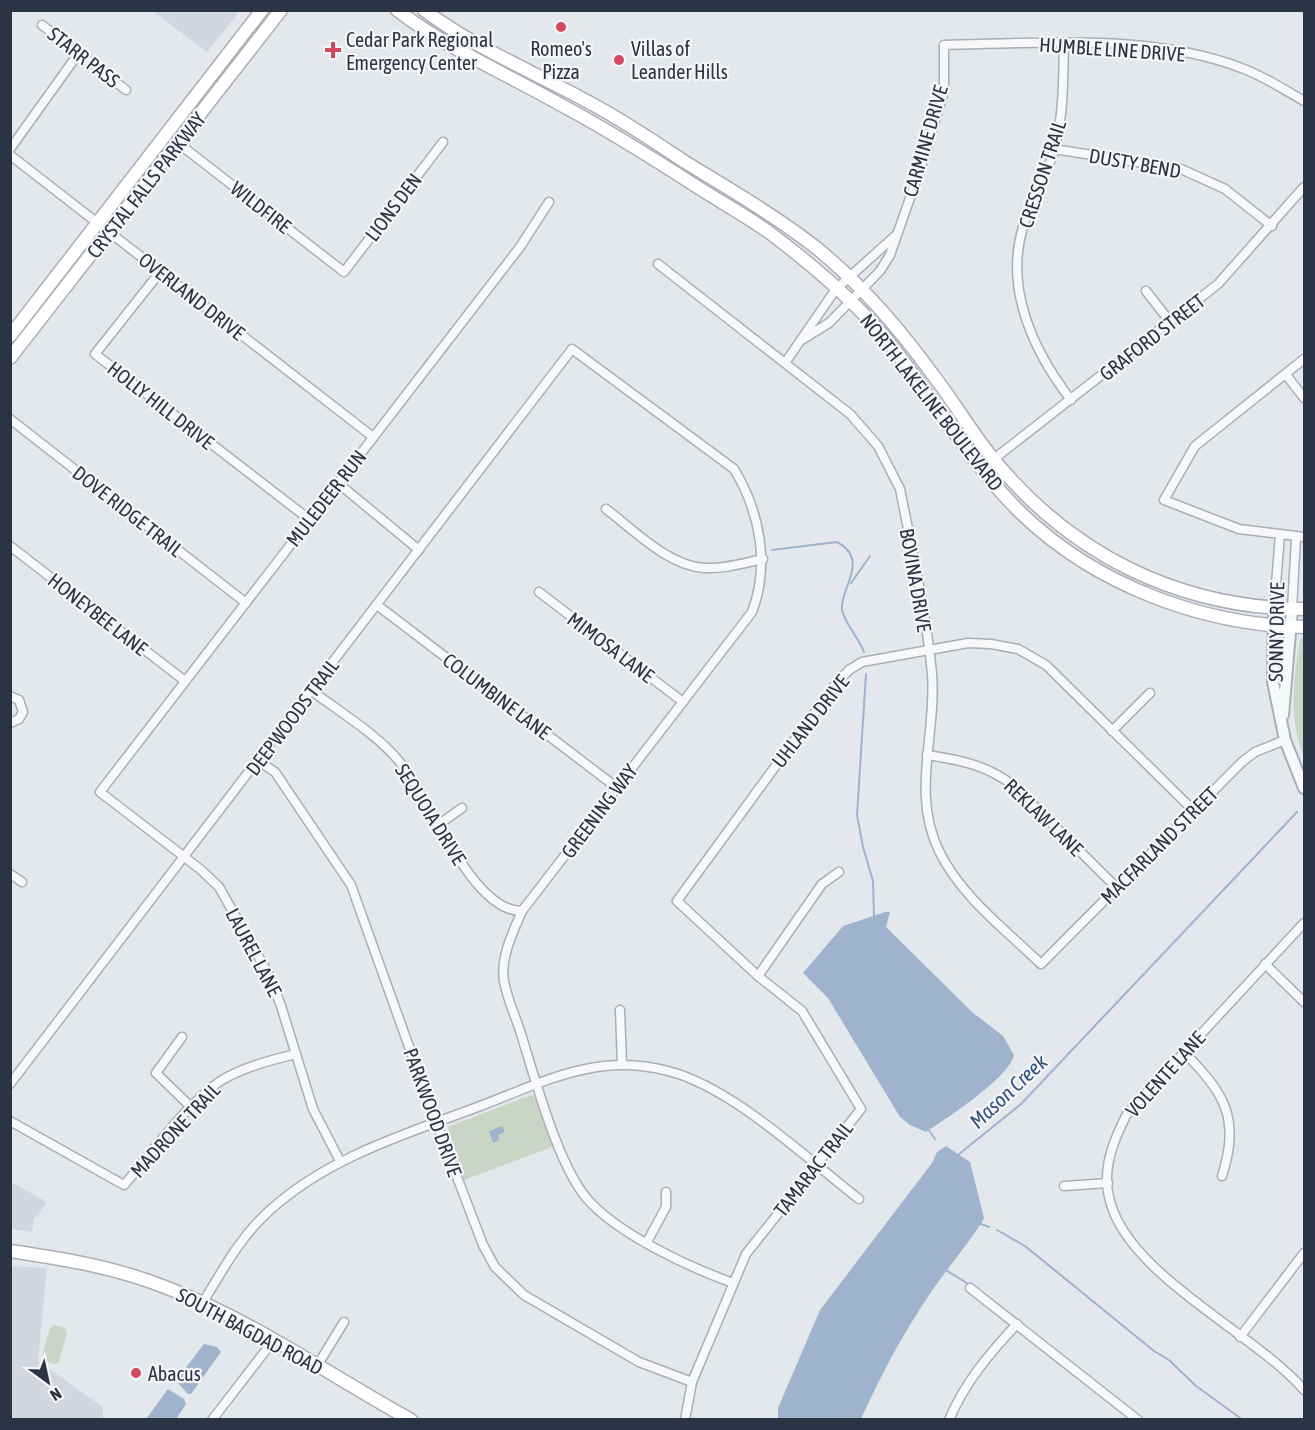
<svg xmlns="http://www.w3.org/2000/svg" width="1315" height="1430" font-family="'Asap Condensed',sans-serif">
	<rect width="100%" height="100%" fill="#e4e7ec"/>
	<g fill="#d2d6de">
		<polygon points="153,11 240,11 207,52"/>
		<polygon points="11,1182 47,1202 38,1216 34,1218 32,1232 11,1229"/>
		<polygon points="10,1266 47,1268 38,1361 103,1407 103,1419 11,1419"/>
	</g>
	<g fill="#c9d6c5">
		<path d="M 1304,638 L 1304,757 C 1288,718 1294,679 1300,639 Z"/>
		<polygon points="531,1095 539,1100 555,1146 464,1180 448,1127"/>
		<polygon points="54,1325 65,1328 67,1333 59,1361 55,1364 44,1361 42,1356 50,1328"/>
	</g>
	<g fill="#9fb4cc">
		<path d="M 885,912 L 890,912 L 886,927 L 972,1012 L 1003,1036 L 1014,1055 C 1009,1078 947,1118 926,1132 L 910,1125 L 900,1117 L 828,998 L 803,973 L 843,926 Z"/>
		<polygon points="502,1126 505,1132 498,1135 499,1140 493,1143 489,1131"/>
		<path d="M 946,1146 L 970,1162 L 984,1218 C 972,1239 958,1255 944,1274 C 910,1320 884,1368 861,1419 L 778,1419 L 778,1408 L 820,1310 L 932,1163 L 937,1152 Z"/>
		<polygon points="204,1344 217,1347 221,1352 191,1394 188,1394 178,1383 178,1378"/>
		<polygon points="168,1389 184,1399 186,1404 176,1419 146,1419"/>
	</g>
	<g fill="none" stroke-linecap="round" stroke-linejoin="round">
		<g stroke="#9fb4cc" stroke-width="2">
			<path d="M 772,550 L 837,542 C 871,560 839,590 842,610 C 845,624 859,638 864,652"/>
			<polyline points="851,583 870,556"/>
			<polyline points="866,674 857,815 863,847 873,881 874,917"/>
			<polyline points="928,1129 935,1139"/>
			<polyline points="958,1155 1021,1104 1297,812"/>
			<polyline points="978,1223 989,1227"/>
			<polyline points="997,1230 1025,1246 1154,1351 1169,1360 1196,1386 1243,1420"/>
			<polyline points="944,1269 970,1285"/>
		</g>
		<defs>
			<g id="minor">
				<polyline points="42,25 126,90"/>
				<path d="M 1064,43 C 1063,78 1064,112 1055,147 C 1048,174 1031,199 1023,227 C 1004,289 1034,352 1071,400"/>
				<polyline points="178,143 344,272 443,142"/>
				<polyline points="10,149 78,54"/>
				<polyline points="1054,149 1181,169 1225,189 1272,226"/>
				<polyline points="10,155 373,437"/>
				<path d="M 658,264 L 850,414 L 878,446 L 900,489 C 912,550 926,612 932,673 C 937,735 910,794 940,853 C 962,897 1006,930 1041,964 L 1242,762 L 1255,752 L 1285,740"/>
				<polyline points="160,272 95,354 310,520"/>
				<polyline points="1146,291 1171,323"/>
				<path d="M 803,339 L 829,323 L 880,271 L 890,255 L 925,155 L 944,91 L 944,45 C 1040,43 1153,33 1244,69 C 1265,77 1285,90 1304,101"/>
				<polyline points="1304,359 1195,446 1164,500 1239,529 1304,537"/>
				<polyline points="785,363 836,289 895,236"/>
				<polyline points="1287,376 1304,398"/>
				<polyline points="10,419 246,603"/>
				<polyline points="981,469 1218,284 1304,187"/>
				<polyline points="338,483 419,550"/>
				<path d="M 606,509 C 633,529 668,566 704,568 C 724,569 744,563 763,559"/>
				<polyline points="10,546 185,681"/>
				<polyline points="539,592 683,702"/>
				<polyline points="377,605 616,787"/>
				<polyline points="1274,608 1280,535"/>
				<polyline points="1292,609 1296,538"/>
				<path d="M 312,691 C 340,712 375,733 398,760 C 428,794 471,912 522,911"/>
				<polyline points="10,696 19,700 23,712 19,719 10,723"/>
				<polyline points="1112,731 1150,693"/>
				<path d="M 927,755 C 960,760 987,765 1014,786 L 1116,887"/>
				<polyline points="258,761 275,772 351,885 436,1122 483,1245 495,1267 524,1295 639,1362 692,1382"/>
				<polyline points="438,825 462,808"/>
				<polyline points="10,874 22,882"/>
				<path d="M 1304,923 L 1127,1114 C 1114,1139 1102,1168 1109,1197 C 1125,1274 1254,1332 1304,1390"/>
				<polyline points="1265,964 1304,1002"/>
				<polyline points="758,976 822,884 839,872"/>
				<polyline points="620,1010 622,1065"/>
				<polyline points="182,1037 156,1073 192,1108"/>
				<path d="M 1184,1052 C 1224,1093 1241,1118 1222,1176"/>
				<path d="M 10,1084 L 572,349 L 734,469 C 760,512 770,565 752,612 L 522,911 C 513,932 500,958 504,981 C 507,999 516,1017 521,1034 C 535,1078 559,1170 590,1202 C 622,1236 689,1267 733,1283"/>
				<path d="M 10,1121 L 124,1185 C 151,1154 188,1102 222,1080 C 244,1067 271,1060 296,1054"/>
				<polyline points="340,1161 313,1109 281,1006 269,975 219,887 200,869 100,792 520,247 549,202"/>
				<polyline points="1064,1186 1108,1183"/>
				<polyline points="647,1242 666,1207 666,1192"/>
				<polyline points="970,1288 1138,1420"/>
				<path d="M 203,1302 C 223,1270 240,1237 269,1211 C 329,1156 409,1133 483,1105 C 517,1092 551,1076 586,1069 C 613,1063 642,1064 668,1071 C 732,1087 806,1158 859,1199"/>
				<polyline points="1240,1337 1304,1253"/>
				<polyline points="317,1366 344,1322"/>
				<polyline points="212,1420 273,1341"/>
				<polyline points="685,1420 692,1382 746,1254 861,1109 802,1011 758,976 677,901 834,686 849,670 862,662 968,643 991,644 1018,649 1046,665 1193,810"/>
				<path d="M 949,1420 C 965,1382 989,1354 1017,1324"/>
			</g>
			<g id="tertiary">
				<polyline points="1274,608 1273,682 1285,740 1304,788"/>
				<polyline points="1283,715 1292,609"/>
			</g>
			<g id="secondary">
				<path d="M 397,10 C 448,49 507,74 563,106 C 610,131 654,159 699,188 C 721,202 744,215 766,230 C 809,262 852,298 887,340 C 933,397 969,463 1022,514 C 1096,585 1202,625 1304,627"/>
				<path d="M 424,10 C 475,48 536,73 592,104 C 624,121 655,142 685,162 C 729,189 774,215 814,246 C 859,282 899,328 933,375 C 954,402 972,433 994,460 C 1073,556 1180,608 1304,609"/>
				<polyline points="10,336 262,10"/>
				<polyline points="10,358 281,10"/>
				<path d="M 10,1251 C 65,1259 119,1268 170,1289 C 255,1322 331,1376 411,1420"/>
			</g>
		</defs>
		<use href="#minor" stroke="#a9aeb7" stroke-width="11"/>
		<use href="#tertiary" stroke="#a9aeb7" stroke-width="14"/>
		<use href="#secondary" stroke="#a9aeb7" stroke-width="15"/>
		<use href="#minor" stroke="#f7f8fa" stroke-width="8"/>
		<use href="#tertiary" stroke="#f7f8fa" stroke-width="10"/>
		<use href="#secondary" stroke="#fff" stroke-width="12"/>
	</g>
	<g fill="#d1495b" stroke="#f4f6f9" stroke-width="2">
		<circle cx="561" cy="27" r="6"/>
		<path d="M330 41h6v6h6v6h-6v6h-6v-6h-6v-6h6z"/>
		<circle cx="619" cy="60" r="6"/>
		<circle cx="136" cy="1373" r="6"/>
	</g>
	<g text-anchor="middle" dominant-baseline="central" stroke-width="4.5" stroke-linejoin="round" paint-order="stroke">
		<g font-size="20" fill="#2b3445" stroke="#f4f6f9" text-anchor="start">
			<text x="346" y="39">Cedar Park Regional<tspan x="346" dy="23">Emergency Center</tspan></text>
			<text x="561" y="48" text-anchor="middle">Romeo's<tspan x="561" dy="23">Pizza</tspan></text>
			<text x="631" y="48">Villas of<tspan x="631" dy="23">Leander Hills</tspan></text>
			<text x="148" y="1373">Abacus</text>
		</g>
		<g font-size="20" fill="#2b3445" stroke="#f4f6f9">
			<text transform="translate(1112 49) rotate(4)">HUMBLE LINE DRIVE</text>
			<text transform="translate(84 57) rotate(38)">STARR PASS</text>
			<text transform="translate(925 141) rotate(-74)">CARMINE DRIVE</text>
			<text transform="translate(1135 163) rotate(10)">DUSTY BEND</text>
			<text transform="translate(1042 174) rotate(-72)">CRESSON TRAIL</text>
			<text transform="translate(146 185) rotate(-52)">CRYSTAL FALLS PARKWAY</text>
			<text transform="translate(261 207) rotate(38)">WILDFIRE</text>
			<text transform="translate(393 207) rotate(-53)">LIONS DEN</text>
			<text transform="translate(192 296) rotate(38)">OVERLAND DRIVE</text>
			<text transform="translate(1152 337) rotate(-38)">GRAFORD STREET</text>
			<text transform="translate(932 402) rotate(52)">NORTH LAKELINE BOULEVARD</text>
			<text transform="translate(161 405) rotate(38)">HOLLY HILL DRIVE</text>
			<text transform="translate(326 498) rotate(-52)">MULEDEER RUN</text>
			<text transform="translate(128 511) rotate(38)">DOVE RIDGE TRAIL</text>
			<text transform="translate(916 580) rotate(80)">BOVINA DRIVE</text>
			<text transform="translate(98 614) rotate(38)">HONEYBEE LANE</text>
			<text transform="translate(1276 632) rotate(-89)">SONNY DRIVE</text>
			<text transform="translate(611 647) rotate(37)">MIMOSA LANE</text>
			<text transform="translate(497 696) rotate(37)">COLUMBINE LANE</text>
			<text transform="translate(292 717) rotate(-53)">DEEPWOODS TRAIL</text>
			<text transform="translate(810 721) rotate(-52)">UHLAND DRIVE</text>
			<text transform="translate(599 811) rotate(-53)">GREENING WAY</text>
			<text transform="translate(431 814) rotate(58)">SEQUOIA DRIVE</text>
			<text transform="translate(1044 817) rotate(44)">REKLAW LANE</text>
			<text transform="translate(1159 845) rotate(-45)">MACFARLAND STREET</text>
			<text transform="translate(254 952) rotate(62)">LAUREL LANE</text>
			<text transform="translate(1165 1074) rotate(-48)">VOLENTE LANE</text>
			<text transform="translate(433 1112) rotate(70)">PARKWOOD DRIVE</text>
			<text transform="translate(175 1130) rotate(-47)">MADRONE TRAIL</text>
			<text transform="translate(813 1169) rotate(-52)">TAMARAC TRAIL</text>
			<text transform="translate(250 1331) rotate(28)">SOUTH BAGDAD ROAD</text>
		</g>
		<g font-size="21" font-style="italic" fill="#34527a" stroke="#f4f6f9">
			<text transform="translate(1008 1091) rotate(-43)">Mason Creek</text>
		</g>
	</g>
	<rect width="1315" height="1430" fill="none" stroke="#2b3445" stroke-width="24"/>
	<g transform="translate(48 1382) rotate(147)" stroke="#f4f6f9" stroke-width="4.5" paint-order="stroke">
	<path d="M0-4.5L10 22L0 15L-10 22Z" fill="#2b3445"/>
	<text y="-9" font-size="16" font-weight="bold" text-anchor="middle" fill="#2b3445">N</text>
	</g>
</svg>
